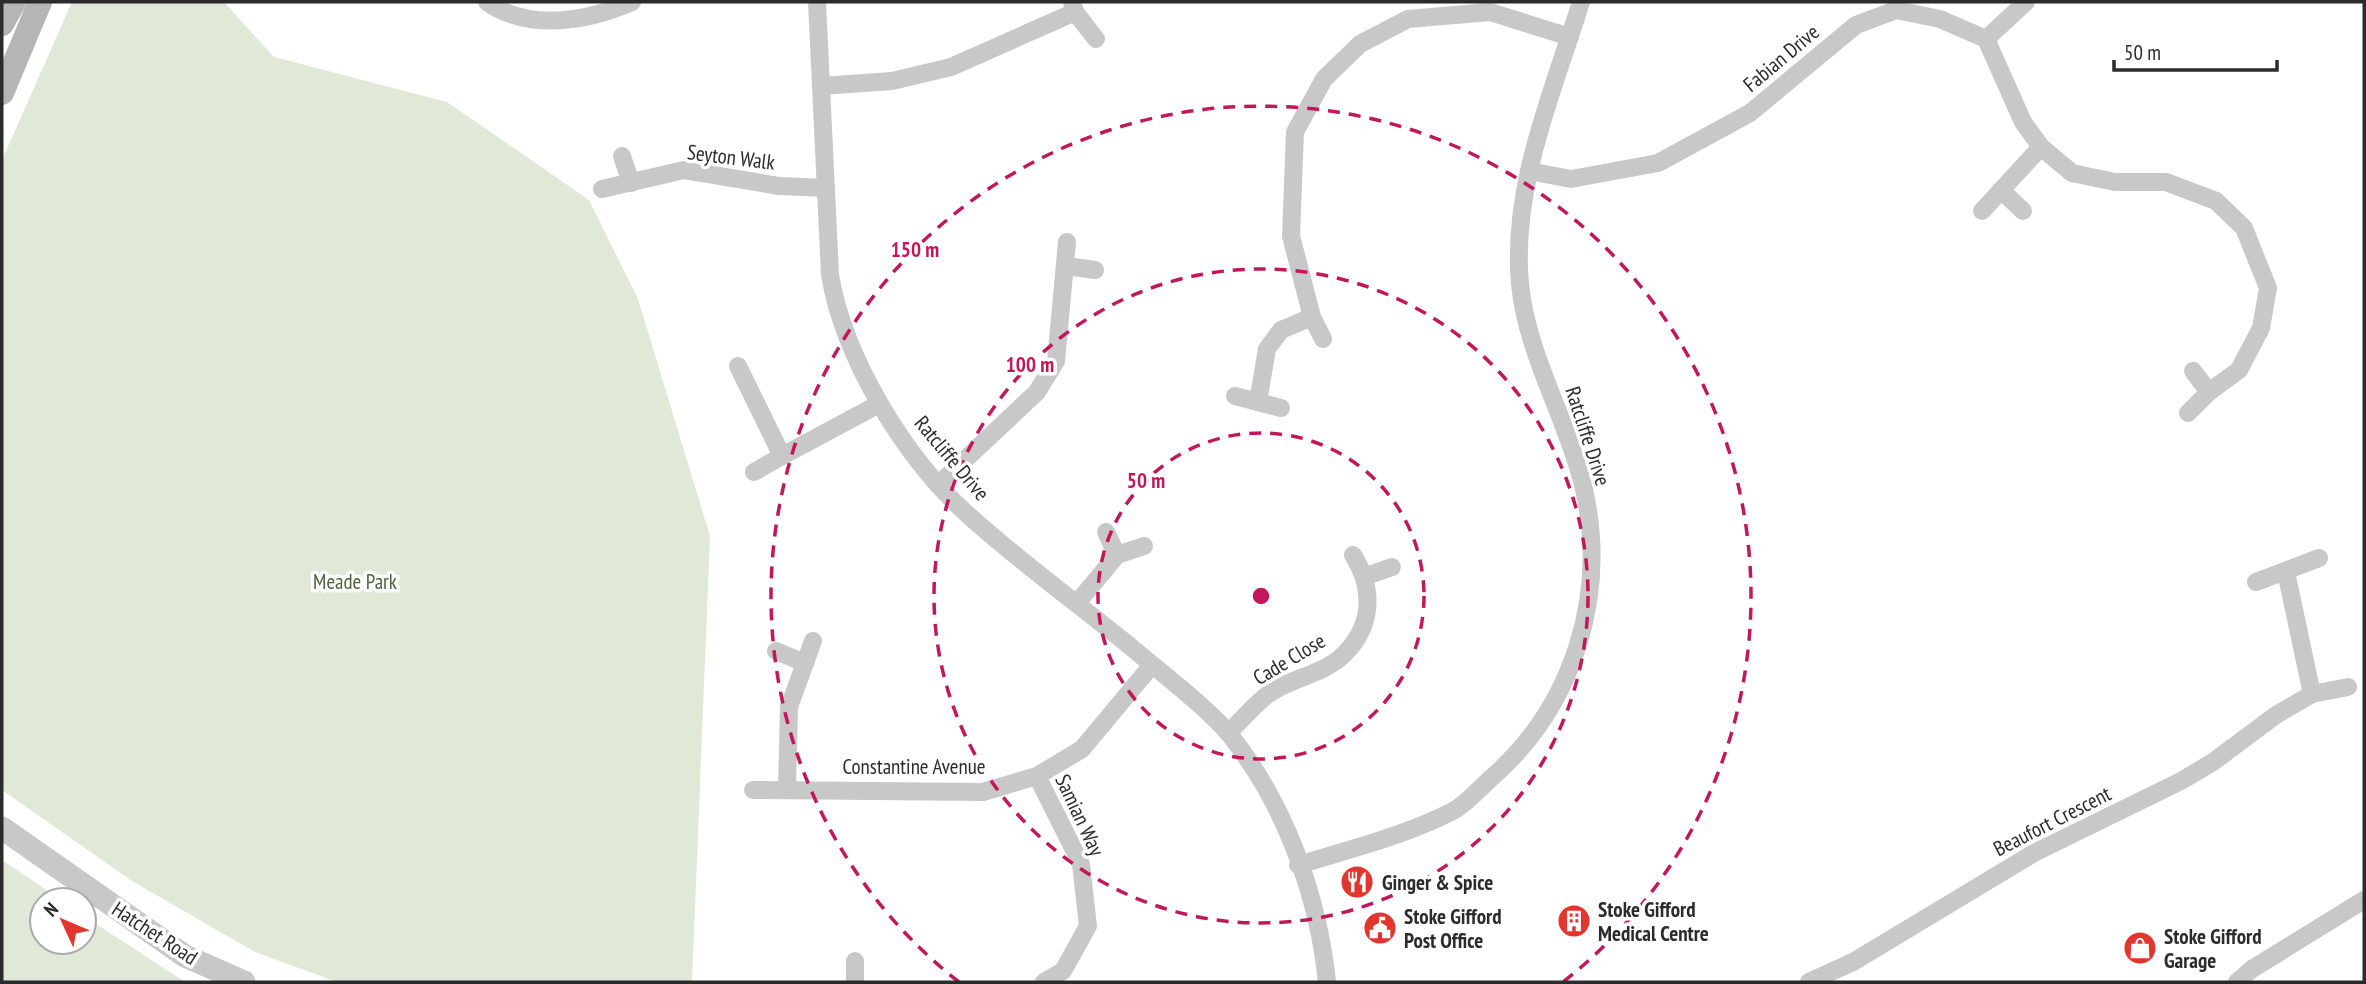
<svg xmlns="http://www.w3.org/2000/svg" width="2366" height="984" font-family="'PT Sans Narrow',sans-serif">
	<rect width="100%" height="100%" fill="#fff"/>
	<g fill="#e0e9d8">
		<polygon points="72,2 224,2 274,57 447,102 589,200 638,299 710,536 692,982 337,982 255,952 132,881 2,790 2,160"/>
		<polygon points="2,860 61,900 42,900 42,942 84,942 84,916 185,982 2,982"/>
	</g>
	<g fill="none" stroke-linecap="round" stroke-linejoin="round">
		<g stroke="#c8c8c8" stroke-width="18">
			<path d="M 487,2 C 530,32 588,21 632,2"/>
			<path d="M 817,2 L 830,275 C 844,358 904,457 967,514 C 1019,561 1077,603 1131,647 C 1159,671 1208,708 1230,735 C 1285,804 1318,895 1327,982"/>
			<polyline points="1072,2 1075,12 1096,39"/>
			<polyline points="1986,39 2026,2"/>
			<polyline points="821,86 892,81 951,67 1075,12"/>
			<polyline points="622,156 631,183"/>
			<polyline points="1529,171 1571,179 1658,163 1750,113 1856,25 1896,10 1940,19 1986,39 2023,122 2041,147 2072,173 2115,182 2166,182 2216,201 2244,228 2268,288 2261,328 2239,370 2209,392 2188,413"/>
			<polyline points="602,189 684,170 779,186 826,188"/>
			<polyline points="2001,190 2023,211"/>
			<polyline points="1982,211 2041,147"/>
			<polyline points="1066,266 1095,270"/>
			<polyline points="1323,339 1312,317 1291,236 1295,132 1324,79 1360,44 1408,19 1490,12 1570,37"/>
			<polyline points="738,366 782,456 879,404"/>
			<polyline points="2193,371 2209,392"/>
			<polyline points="1235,396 1281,408"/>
			<polyline points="1258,402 1267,349 1281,330 1312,317"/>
			<polyline points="754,472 782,456"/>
			<polyline points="939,484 1037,392 1056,361 1067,242"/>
			<polyline points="1106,532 1117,555"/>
			<polyline points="2286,572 2312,694"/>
			<polyline points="1366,576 1392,567"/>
			<polyline points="2256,582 2319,558"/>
			<polyline points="1077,603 1117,555 1144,546"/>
			<polyline points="776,651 805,663"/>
			<path d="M 1228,733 C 1241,721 1253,706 1267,695 C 1288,679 1320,675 1340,658 C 1373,629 1375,590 1353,555"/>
			<polyline points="1037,776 1081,864 1088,926 1063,971 1044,982"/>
			<polyline points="787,788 789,707 813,641"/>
			<polyline points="753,790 983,792 1037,776 1082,749 1152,665"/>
			<path d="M 1298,865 C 1351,849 1404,836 1453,811 C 1466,804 1478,790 1489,780 C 1574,707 1609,594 1583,485 C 1566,416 1527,355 1520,284 C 1511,187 1553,92 1581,2"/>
			<polyline points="855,982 855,961"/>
			<polyline points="1809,982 1853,962 2034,853 2181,781 2213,762 2276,715 2312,694 2348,687"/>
			<polyline points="2237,982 2252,969 2364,900"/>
		</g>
		<polyline stroke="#c8c8c8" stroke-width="23" points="2,828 185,956 244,982"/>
		<g stroke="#b5b5b5" stroke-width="24">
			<polyline points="2,24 14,2"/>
			<polyline points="2,93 40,2"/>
		</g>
	</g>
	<g fill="none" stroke="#c2185b" stroke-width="3.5" stroke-dasharray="12 9">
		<circle cx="1261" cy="596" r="163"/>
		<circle cx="1261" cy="596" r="327"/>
		<path d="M959 982A490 490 0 1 1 1563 982"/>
	</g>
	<defs>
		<symbol id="restaurant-disc" viewBox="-11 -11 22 22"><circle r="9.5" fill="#e2352e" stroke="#fff"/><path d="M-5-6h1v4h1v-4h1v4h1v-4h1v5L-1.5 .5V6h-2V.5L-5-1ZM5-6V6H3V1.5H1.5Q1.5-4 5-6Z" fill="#fff"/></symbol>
		<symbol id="building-disc" viewBox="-11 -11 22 22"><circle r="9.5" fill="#e2352e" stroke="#fff"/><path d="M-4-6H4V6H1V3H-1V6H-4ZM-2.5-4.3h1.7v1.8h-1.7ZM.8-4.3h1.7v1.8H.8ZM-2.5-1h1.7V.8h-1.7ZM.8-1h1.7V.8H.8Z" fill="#fff"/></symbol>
		<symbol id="civic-disc" viewBox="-11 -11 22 22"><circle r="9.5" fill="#e2352e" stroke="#fff"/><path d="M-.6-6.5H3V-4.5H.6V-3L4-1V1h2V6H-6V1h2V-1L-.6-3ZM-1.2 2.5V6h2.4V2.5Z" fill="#fff"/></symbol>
		<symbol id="shop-disc" viewBox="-11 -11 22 22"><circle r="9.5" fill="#e2352e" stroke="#fff"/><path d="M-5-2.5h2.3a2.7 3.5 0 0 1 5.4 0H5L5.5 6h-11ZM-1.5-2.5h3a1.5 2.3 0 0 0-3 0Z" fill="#fff"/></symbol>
	</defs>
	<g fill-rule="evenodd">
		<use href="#restaurant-disc" x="1338" y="863" width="38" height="38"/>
		<use href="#building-disc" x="1555" y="902" width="38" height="38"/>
		<use href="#civic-disc" x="1361" y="909" width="38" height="38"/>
		<use href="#shop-disc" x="2121" y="929" width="38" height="38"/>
	</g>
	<g text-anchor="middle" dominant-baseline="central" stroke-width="7" stroke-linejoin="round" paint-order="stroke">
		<g font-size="21" fill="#2b2b2b" stroke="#fff">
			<text transform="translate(1781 58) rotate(-40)">Fabian Drive</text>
			<text transform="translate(731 157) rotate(7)">Seyton Walk</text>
			<text transform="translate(1588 436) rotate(72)">Ratcliffe Drive</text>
			<text transform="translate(952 458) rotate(50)">Ratcliffe Drive</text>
			<text transform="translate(1289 659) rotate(-31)">Cade Close</text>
			<text x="914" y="766">Constantine Avenue</text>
			<text transform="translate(1080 815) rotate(65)">Samian Way</text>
			<text transform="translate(2052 821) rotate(-27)">Beaufort Crescent</text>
			<text transform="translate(155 933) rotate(33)">Hatchet Road</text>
		</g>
		<g font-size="21" fill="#4a663a" stroke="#fff">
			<text x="355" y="581">Meade Park</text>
		</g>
		<g font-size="21" font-weight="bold" fill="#2b2b2b" stroke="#fff" text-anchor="start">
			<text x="1382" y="882">Ginger &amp; Spice</text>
			<text x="1598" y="909">Stoke Gifford<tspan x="1598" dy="24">Medical Centre</tspan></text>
			<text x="1404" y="916">Stoke Gifford<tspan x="1404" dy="24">Post Office</tspan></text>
			<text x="2164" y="936">Stoke Gifford<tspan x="2164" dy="24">Garage</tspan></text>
		</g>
	</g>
	<circle cx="1261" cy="596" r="10" fill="#c2185b" stroke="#fff" stroke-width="3.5"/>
	<g font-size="21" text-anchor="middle" font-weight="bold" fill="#c2185b" stroke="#fff" stroke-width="7" stroke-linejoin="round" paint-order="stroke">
		<text x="915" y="257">150 m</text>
		<text x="1030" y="372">100 m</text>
		<text x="1146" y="488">50 m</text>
	</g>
	<rect width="2366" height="984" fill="none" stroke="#2b2b2b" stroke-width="7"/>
	<g transform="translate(63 921) rotate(314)"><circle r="33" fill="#ffffff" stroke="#aaaaaa" stroke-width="2"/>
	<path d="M0-5L12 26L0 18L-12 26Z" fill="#e2352e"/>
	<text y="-10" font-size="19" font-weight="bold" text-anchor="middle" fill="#2b2b2b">N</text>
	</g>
	<path d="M2114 60v10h163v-10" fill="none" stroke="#2b2b2b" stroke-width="3.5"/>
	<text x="2124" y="60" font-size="21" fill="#2b2b2b" stroke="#ffffff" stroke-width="5" paint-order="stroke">50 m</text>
</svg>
